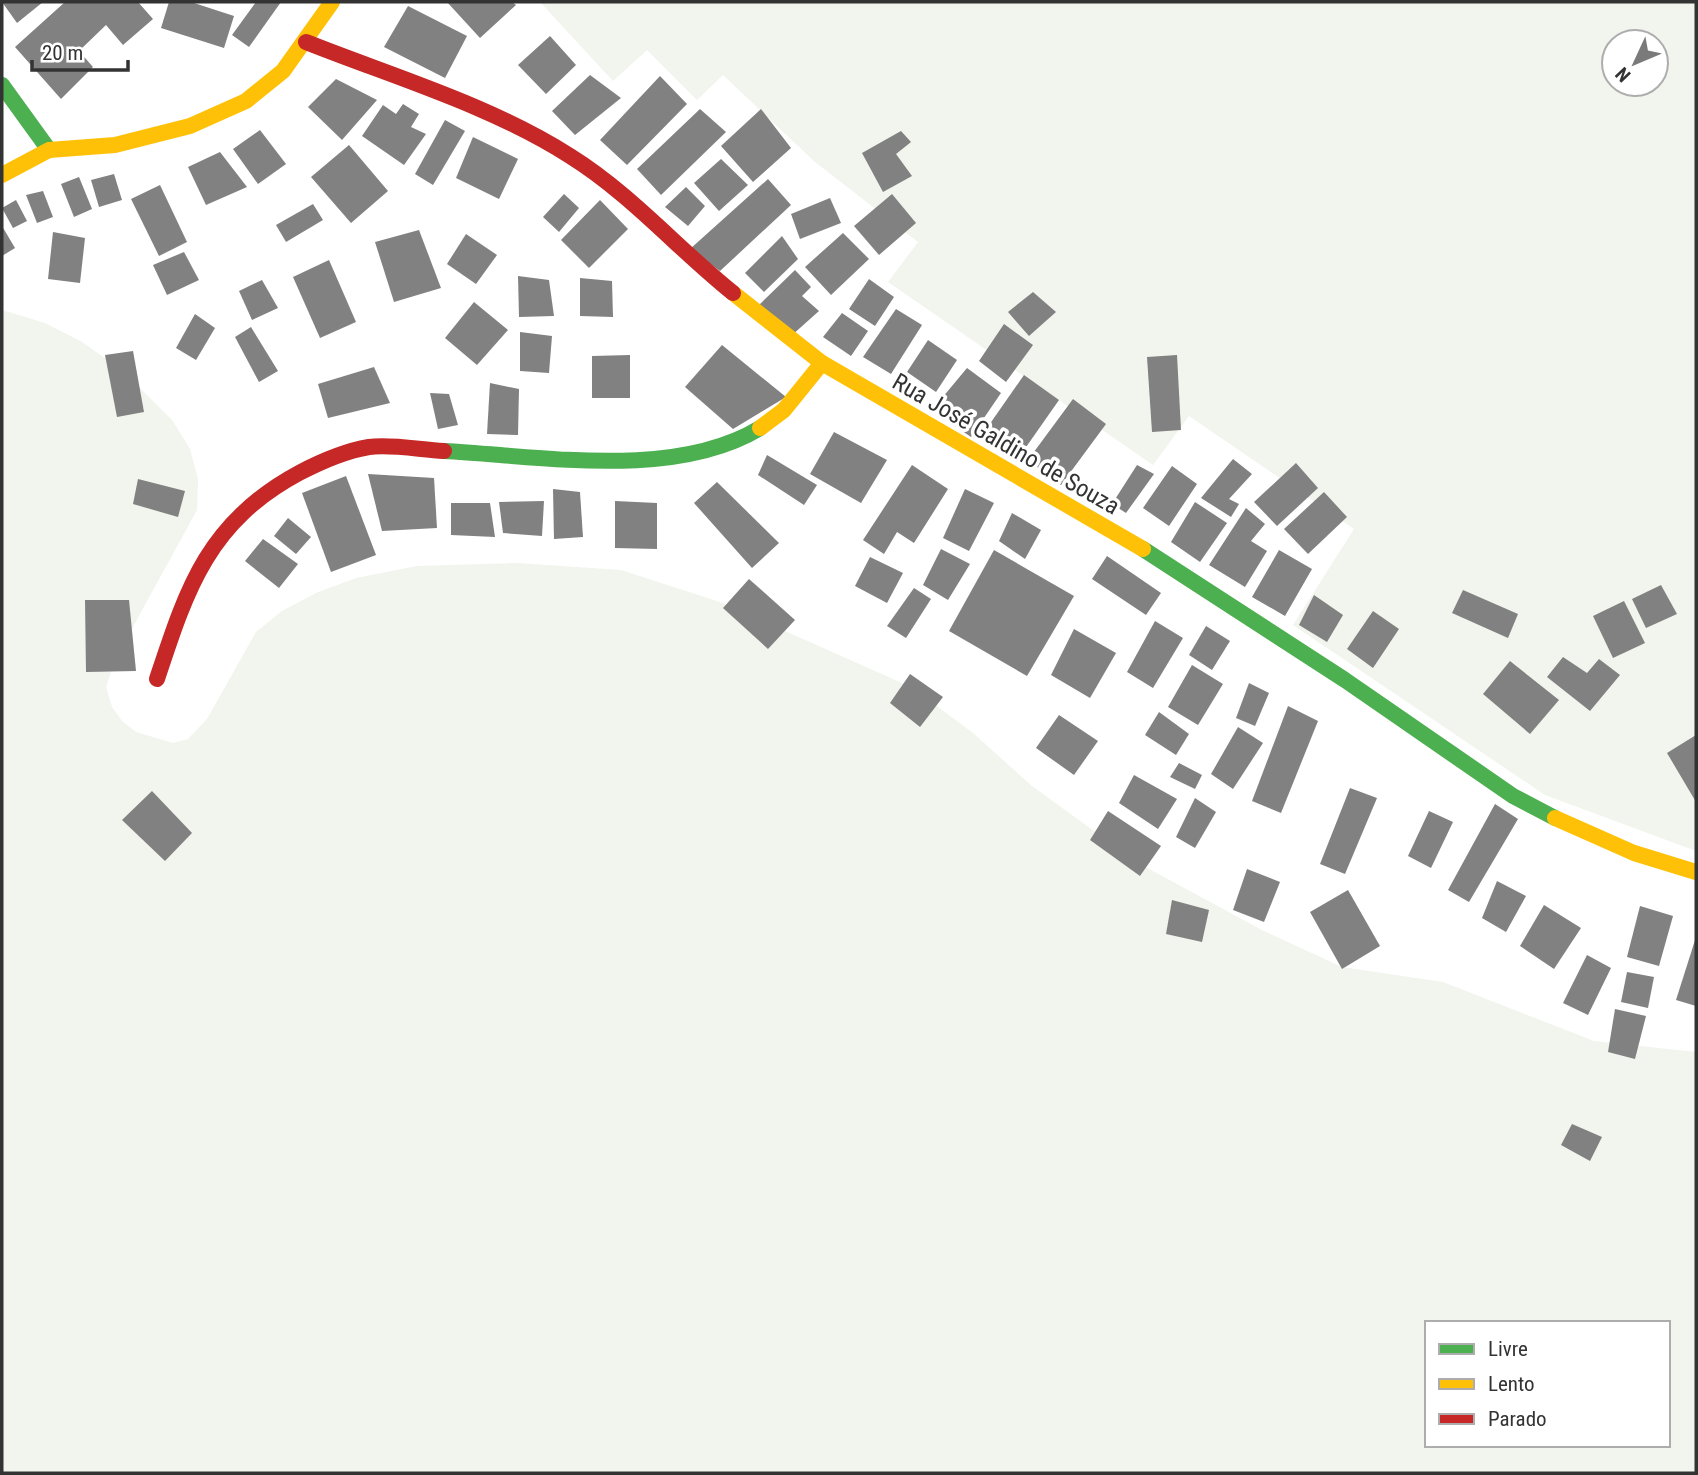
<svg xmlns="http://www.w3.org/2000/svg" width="1698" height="1475" font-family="'Roboto Condensed',sans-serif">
	<rect width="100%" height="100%" fill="#fff"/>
	<g fill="#f1f5ed" fill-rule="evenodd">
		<path d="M 540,2 L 1696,2 L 1696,851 L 1545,795 L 1293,625 L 1354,529 L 1189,416 L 1153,465 L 888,282 L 918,242 L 815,162 L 723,75 L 697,100 L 647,50 L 613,81 ZM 1614,42 L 1656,42 L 1656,84 L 1614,84 Z"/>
		<path d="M 2,310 L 45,323 L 82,342 L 123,371 L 172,420 L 190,449 L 198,479 L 197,510 L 141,612 L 113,666 L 106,687 L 112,707 L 122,721 L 136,732 L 173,743 L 188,739 L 207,719 L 256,632 L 282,611 L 316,593 L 356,578 L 417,566 L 517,563 L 621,570 L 720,602 L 911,687 L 973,733 L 1032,786 L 1138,863 L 1262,930 L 1342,967 L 1443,982 L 1594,1041 L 1696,1052 L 1696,1473 L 2,1473 ZM 1427,1323 L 1668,1323 L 1668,1445 L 1427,1445 Z"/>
	</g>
	<g fill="#818181">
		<polygon points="2,2 43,2 17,23"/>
		<polygon points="65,2 138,2 153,19 123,45 106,25 79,51 93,67 61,99 15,47"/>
		<polygon points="169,2 191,2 234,16 224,48 161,28"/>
		<polygon points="256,2 281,2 249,47 232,35"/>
		<polygon points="447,2 512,2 516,5 480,38"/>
		<polygon points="408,6 467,36 445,78 384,47"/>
		<polygon points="550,36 576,65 546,94 518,65"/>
		<polygon points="590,75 621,98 575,135 552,111"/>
		<polygon points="660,76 687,104 627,165 600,140"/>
		<polygon points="336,79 377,100 342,140 308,107"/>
		<polygon points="403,104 419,114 411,127 426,134 404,165 362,136 383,105 396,114"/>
		<polygon points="700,109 726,132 661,195 637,169"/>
		<polygon points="761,109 791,148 753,182 721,146"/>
		<polygon points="445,120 465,131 433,185 415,174"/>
		<polygon points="260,130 286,164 258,184 233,149"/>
		<polygon points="901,131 911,142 896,154 912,176 883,192 862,153"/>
		<polygon points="473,137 518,159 499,199 456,178"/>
		<polygon points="349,145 388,191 351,223 311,177"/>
		<polygon points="220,152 247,187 206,205 188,167"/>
		<polygon points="721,159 748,185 719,211 694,183"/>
		<polygon points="114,174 122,200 99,207 91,180"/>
		<polygon points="79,177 92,209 74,217 61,184"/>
		<polygon points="768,179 791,205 720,271 690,249"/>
		<polygon points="160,185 187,242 159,256 131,199"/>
		<polygon points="686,187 705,206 688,226 665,207"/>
		<polygon points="43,191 53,217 37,223 26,195"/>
		<polygon points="564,194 579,208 559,232 543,217"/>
		<polygon points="892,194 916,223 879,255 854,226"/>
		<polygon points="830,198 841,223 800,239 791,214"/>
		<polygon points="16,200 27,221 13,228 2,208"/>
		<polygon points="600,200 628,229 589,268 561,240"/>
		<polygon points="313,204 323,220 286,242 276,225"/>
		<polygon points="2,226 15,248 2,256"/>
		<polygon points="419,230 441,288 394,302 375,242"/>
		<polygon points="53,232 85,238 80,283 48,279"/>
		<polygon points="843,233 869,259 831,295 805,267"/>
		<polygon points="466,234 497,255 476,284 447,264"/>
		<polygon points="782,236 798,259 764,292 745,273"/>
		<polygon points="184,252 199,280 167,295 153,265"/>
		<polygon points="329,260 356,322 320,338 293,277"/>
		<polygon points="795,270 811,287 802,296 819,311 791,336 759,305"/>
		<polygon points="518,276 549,280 554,316 519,317"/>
		<polygon points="580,278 612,281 613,317 580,316"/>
		<polygon points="869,279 894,297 875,326 849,309"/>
		<polygon points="262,280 278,308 252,320 239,291"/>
		<polygon points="1033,292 1056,312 1029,336 1008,312"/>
		<polygon points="474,302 508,330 477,365 445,338"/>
		<polygon points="896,309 922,325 891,374 863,357"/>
		<polygon points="842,313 868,331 851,356 823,337"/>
		<polygon points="195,314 215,328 196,360 176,348"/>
		<polygon points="1004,324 1033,345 1006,382 979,361"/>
		<polygon points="251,327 278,371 259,382 235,337"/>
		<polygon points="520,332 552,336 549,373 520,371"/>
		<polygon points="928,340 957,360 936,392 907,372"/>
		<polygon points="722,345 786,397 733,429 685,387"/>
		<polygon points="133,351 144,412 117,417 105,355"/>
		<polygon points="630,355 630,398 592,398 592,356"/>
		<polygon points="1177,355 1181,430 1152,432 1147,357"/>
		<polygon points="374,367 390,403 328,418 318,384"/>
		<polygon points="967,368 1001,393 971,437 932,410"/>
		<polygon points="1024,375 1059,400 1017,460 980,438"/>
		<polygon points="490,383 519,389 518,435 487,434"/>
		<polygon points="430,393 449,394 458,425 438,429"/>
		<polygon points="1073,399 1106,424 1061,485 1028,460"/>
		<polygon points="834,432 887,460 861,503 810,474"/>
		<polygon points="767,455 817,485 804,505 758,475"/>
		<polygon points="1233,459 1252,474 1229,499 1239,504 1231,517 1201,498"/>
		<polygon points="1296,463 1318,488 1277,526 1254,502"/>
		<polygon points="912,465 948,489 914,543 897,532 884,554 863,540"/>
		<polygon points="1137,465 1154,474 1126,513 1112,504"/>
		<polygon points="1172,466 1197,484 1169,526 1143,508"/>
		<polygon points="368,474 434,478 437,528 382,531"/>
		<polygon points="346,476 376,555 331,572 302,493"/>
		<polygon points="138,479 185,491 178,517 133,504"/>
		<polygon points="717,482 779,543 752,568 694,503"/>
		<polygon points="553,489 580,492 583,537 554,539"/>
		<polygon points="965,489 994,503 969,551 943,538"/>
		<polygon points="1324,492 1347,517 1308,554 1284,529"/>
		<polygon points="544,501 542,536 503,533 499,502"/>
		<polygon points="615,501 657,503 657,549 615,548"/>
		<polygon points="1195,502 1227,523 1200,562 1171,542"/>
		<polygon points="451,503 490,503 495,537 451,535"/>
		<polygon points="1246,508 1265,524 1251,541 1267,551 1245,587 1209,565"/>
		<polygon points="1012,513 1041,530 1025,559 999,541"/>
		<polygon points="288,518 311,537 296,554 274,536"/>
		<polygon points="263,539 298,564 279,588 245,561"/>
		<polygon points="941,549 970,564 948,600 923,585"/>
		<polygon points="994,550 1074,596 1027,676 949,631"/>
		<polygon points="1279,550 1312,569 1285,616 1252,597"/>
		<polygon points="1107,556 1161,593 1146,615 1092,579"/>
		<polygon points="870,557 903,573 887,603 855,586"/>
		<polygon points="749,579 795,620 768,649 723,608"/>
		<polygon points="1661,585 1677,614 1646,628 1632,599"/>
		<polygon points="914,588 931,599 906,638 887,626"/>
		<polygon points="1463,590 1518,614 1508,638 1452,613"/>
		<polygon points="1314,595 1343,615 1327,642 1299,625"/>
		<polygon points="85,600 129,600 136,671 86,672"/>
		<polygon points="1624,601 1645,643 1613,658 1593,616"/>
		<polygon points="1373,611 1399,629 1373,668 1347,649"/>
		<polygon points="1155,621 1183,638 1153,688 1127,672"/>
		<polygon points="1206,626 1230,641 1212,670 1189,655"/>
		<polygon points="1074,629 1116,653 1090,698 1051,675"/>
		<polygon points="1563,657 1587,673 1599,659 1620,675 1590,711 1547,677"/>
		<polygon points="1510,661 1559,700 1530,734 1483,694"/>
		<polygon points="1192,665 1223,684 1198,725 1168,707"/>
		<polygon points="910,674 943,697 920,727 890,703"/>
		<polygon points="1249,683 1269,693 1255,726 1236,718"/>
		<polygon points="1288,706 1318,721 1281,813 1252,801"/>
		<polygon points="1159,712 1189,734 1176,755 1145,735"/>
		<polygon points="1059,715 1098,741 1074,775 1036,748"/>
		<polygon points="1238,727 1263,743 1233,789 1211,774"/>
		<polygon points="1696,735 1696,802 1667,753"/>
		<polygon points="1179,763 1202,775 1195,789 1170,777"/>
		<polygon points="1134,775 1177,799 1158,829 1119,803"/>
		<polygon points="1350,788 1377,798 1345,874 1320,864"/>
		<polygon points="152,791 192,833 165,861 122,820"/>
		<polygon points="1195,798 1216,812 1195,848 1176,837"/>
		<polygon points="1495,804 1518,819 1469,902 1448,890"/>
		<polygon points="1108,811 1161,846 1140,876 1090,840"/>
		<polygon points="1429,811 1453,822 1431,868 1408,856"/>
		<polygon points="1247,869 1280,882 1264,922 1233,910"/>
		<polygon points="1497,881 1526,896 1506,932 1482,918"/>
		<polygon points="1348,890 1380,946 1342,969 1310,912"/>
		<polygon points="1172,900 1209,910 1202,942 1166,934"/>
		<polygon points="1544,905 1581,928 1554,969 1520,946"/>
		<polygon points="1640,906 1673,916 1659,966 1627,957"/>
		<polygon points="1696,937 1696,1006 1676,1000"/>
		<polygon points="1587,955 1611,968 1588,1015 1563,1003"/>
		<polygon points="1627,972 1654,977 1648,1008 1621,1002"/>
		<polygon points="1615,1009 1646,1016 1635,1059 1608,1052"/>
		<polygon points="1572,1124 1602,1137 1590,1161 1561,1145"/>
	</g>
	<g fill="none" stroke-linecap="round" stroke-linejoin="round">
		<g stroke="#4caf50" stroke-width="16">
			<polyline points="2,85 49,150"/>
			<path d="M 444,451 C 541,456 674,480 760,428"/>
			<polyline points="1143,549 1345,680 1513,796 1555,818"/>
		</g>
		<g stroke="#ffc107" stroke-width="16">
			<polyline points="2,175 49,150 115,145 190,126 246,101 283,71 332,2"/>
			<polyline points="733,293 822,363 1143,549"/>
			<polyline points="760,428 784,410 822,363"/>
			<polyline points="1555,818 1634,853 1696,872"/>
		</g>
		<g stroke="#c62828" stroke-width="16">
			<path d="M 306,42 C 394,77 490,105 570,156 C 631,194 678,249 733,293"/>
			<path d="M 157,679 C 187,588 208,522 299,473 C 320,462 345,451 369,447 C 392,444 421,450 444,451"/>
		</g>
	</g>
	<g text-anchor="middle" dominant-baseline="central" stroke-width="7" stroke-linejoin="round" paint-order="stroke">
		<g font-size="24" fill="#333" stroke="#fff">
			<text transform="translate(1006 444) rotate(30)">Rua José Galdino de Souza</text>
		</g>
	</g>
	<rect width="1698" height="1475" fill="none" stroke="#333333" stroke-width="7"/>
	<rect x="1425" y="1321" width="245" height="126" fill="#ffffff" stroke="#adadad" stroke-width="2"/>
	<rect x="1439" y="1344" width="35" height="10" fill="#4caf50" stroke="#adadad" stroke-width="2"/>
	<text x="1488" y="1356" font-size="21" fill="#333333">Livre</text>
	<rect x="1439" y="1379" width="35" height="10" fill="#ffc107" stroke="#adadad" stroke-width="2"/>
	<text x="1488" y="1391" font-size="21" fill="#333333">Lento</text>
	<rect x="1439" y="1414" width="35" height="10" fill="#c62828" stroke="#adadad" stroke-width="2"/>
	<text x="1488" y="1426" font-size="21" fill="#333333">Parado</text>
	<g transform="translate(1635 63) rotate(226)"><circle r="33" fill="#ffffff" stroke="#adadad" stroke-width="2"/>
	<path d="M0-5L12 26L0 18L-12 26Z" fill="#7a7a7a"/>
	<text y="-10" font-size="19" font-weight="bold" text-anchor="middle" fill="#333333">N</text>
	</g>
	<path d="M32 60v10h96v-10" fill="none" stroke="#333333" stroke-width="3.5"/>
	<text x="42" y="60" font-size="21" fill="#333333" stroke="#ffffff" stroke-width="5" paint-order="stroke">20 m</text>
</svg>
